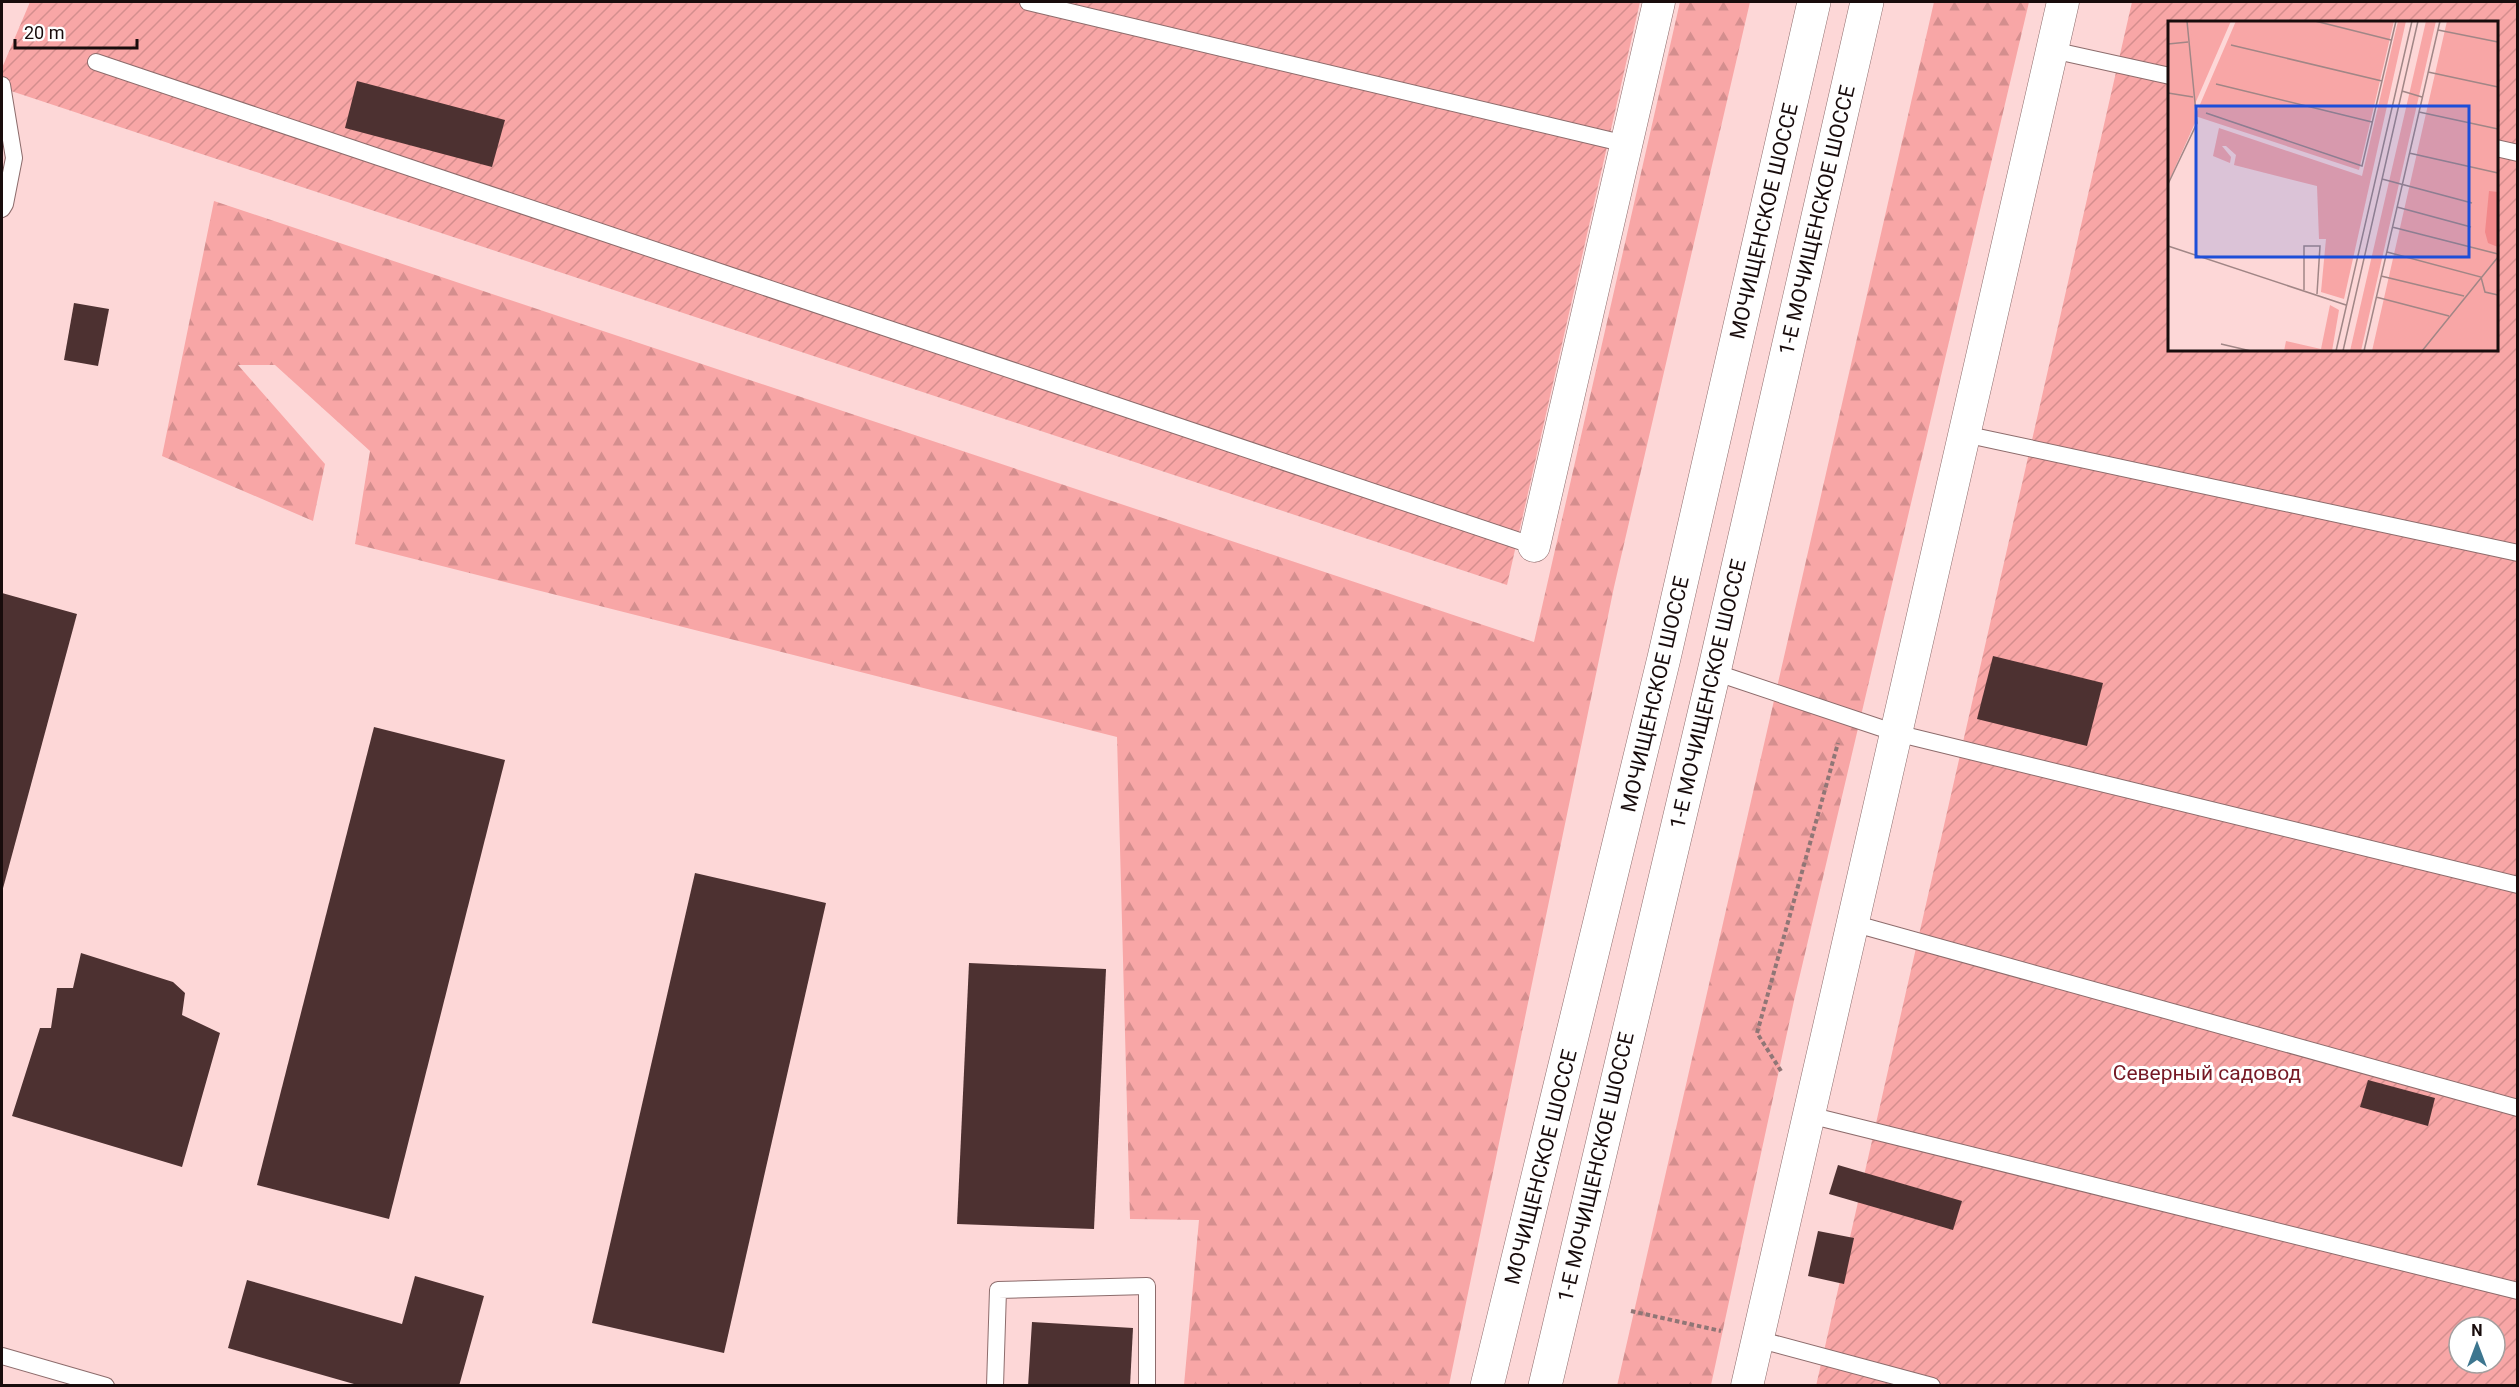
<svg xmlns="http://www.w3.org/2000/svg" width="2519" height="1387" font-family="Roboto,sans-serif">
	<defs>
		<pattern id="forest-firs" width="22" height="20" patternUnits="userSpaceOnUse" patternTransform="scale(1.5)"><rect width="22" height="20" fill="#f8a6a6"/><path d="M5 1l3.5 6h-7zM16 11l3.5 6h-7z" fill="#d48e8e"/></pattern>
		<pattern id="garden-furrows" width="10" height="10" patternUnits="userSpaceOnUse" patternTransform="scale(1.5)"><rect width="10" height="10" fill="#f8a6a6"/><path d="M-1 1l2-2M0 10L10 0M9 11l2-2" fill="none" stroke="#d48e8e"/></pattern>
	</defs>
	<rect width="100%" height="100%" fill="#fdd7d7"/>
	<g fill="url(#forest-firs)">
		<polygon points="1680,2 1750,2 1614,587 1449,1385 1184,1385 1199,1220 1130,1219 1117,737 355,544 370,451 275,365 238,365 325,464 313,521 162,456 214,201 1534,642"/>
		<polygon points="1934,2 2029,2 1795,996 1711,1385 1617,1386"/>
	</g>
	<g fill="url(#garden-furrows)" fill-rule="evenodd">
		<polygon points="30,2 1640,2 1507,585 2,88 2,68"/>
		<path d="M 2132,2 L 2517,2 L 2517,1385 L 1816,1386 ZM 2170,22 L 2496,22 L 2496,350 L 2170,350 ZM 2459,1327 L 2495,1327 L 2495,1363 L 2459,1363 Z"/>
	</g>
	<g fill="#4d3131">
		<polygon points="357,81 505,120 492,167 345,128"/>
		<polygon points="74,303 109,309 98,366 64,360"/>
		<polygon points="2,593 77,614 2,892"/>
		<polygon points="1993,656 2103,683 2087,746 1977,719"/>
		<polygon points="374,727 505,760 389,1219 257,1185"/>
		<polygon points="695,873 826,903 724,1353 592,1323"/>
		<polygon points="81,953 173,982 185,993 182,1015 220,1033 182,1167 12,1116 40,1028 51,1028 57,988 73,988"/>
		<polygon points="969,963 1106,969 1094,1229 957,1224"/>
		<polygon points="2368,1080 2435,1098 2428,1126 2360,1107"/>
		<polygon points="1838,1165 1962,1201 1953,1230 1829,1194"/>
		<polygon points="1818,1231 1854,1238 1844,1284 1808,1276"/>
		<polygon points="415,1276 484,1296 459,1386 361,1386 228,1348 247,1280 402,1324"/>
		<polygon points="1032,1322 1133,1328 1130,1386 1028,1386"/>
	</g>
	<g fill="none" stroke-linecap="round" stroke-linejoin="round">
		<defs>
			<g id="lane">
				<polyline points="1028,2 1626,144"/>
				<polyline points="2052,50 2170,76"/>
				<polyline points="96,62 1534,546"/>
				<polyline points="2,85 14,158 5,204 2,209"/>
				<polyline points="2496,148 2518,153"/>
				<polyline points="1964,434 2518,553"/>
				<polyline points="1714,672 1896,733 2518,885"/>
				<polyline points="1852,923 2518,1108"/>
				<polyline points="1809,1115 2518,1291"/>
				<polyline points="1757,1339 1932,1386"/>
				<polyline points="2,1356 106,1386"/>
				<polyline points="995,1386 998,1290 1147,1286 1147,1386"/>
			</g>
			<g id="street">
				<polyline points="1534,546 1659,2"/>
				<polyline points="1747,1386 2063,2"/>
			</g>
			<g id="primary">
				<polyline points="1487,1386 1664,658 1814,2"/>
				<polyline points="1545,1386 1714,672 1867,2"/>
			</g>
		</defs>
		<use href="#lane" stroke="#8d6c6c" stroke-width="18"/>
		<use href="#street" stroke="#8d6c6c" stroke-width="33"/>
		<use href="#primary" stroke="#8d6c6c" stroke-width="34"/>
		<g stroke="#907676" stroke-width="4" stroke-dasharray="4.5 3" stroke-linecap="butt">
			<polyline points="1781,1071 1757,1033 1838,743"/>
			<polyline points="1631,1311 1721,1331"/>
		</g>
		<use href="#lane" stroke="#fff" stroke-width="16"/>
		<use href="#street" stroke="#fff" stroke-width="32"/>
		<use href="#primary" stroke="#fff" stroke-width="33"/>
	</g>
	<g text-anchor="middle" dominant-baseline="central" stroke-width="6" stroke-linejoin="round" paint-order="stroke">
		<g font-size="21" fill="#180c0c" stroke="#fff">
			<text transform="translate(1817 220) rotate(-77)">1-Е МОЧИЩЕНСКОЕ ШОССЕ</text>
			<text transform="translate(1764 221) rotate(-77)">МОЧИЩЕНСКОЕ ШОССЕ</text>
			<text transform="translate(1655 694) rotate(-77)">МОЧИЩЕНСКОЕ ШОССЕ</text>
			<text transform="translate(1708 694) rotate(-77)">1-Е МОЧИЩЕНСКОЕ ШОССЕ</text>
			<text transform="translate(1541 1167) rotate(-76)">МОЧИЩЕНСКОЕ ШОССЕ</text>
			<text transform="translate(1596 1167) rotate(-77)">1-Е МОЧИЩЕНСКОЕ ШОССЕ</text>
		</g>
		<g font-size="21" fill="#761824" stroke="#fff">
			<text x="2207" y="1073">Северный садовод</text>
		</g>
	</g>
	<g transform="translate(2168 21)">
		<rect width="330" height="330" fill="#fdd7d7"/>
		<path d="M 0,0 L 63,0 L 0,145 ZM 230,0 L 238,0 L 176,278 L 153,271 L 158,218 L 151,218 L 149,165 L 66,144 L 68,134 L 58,125 L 54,125 L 63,136 L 62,142 L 45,135 L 51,107 L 194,155 ZM 258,0 L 268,0 L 193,330 L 182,330 ZM 162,284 L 171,289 L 164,330 L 116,330 L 118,320 L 153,328 Z" fill="#f8a6a6"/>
		<path d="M 0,0 L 23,0 L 27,102 L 0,162 Z" fill="#f8a6a6"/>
		<path d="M 68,0 L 226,0 L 191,149 L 27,95 ZM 279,0 L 330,0 L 330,330 L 204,330 Z" fill="#f8a6a6"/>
		<path d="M 321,170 L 330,171 L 330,226 L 320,222 L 317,211 Z" fill="#f2888a"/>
		<path fill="none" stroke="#a18686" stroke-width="1.5" d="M 147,0 L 223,19M 270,9 L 330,21M 0,23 L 20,21M 63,24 L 214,60M 260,51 L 330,66M 48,63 L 204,101M 234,70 L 254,76M 0,72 L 25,76M 251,91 L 330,108M 38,92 L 194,145 L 228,0M 241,132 L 330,152M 214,158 L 304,182M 0,163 L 29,102 L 19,0M 229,186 L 303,206M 224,206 L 330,233M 0,225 L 178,284M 219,231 L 313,256 L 317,271 L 330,274M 213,255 L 296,275M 136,269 L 136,225 L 152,225 L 149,273M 208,276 L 281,295M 53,323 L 83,330M 168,330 L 244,0M 175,330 L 250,0M 196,330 L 272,0M 254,330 L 330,236"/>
		<path fill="#1d4ed8" fill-opacity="0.15" stroke="#1d4ed8" stroke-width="3" d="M 28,85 L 301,85 L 301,236 L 28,236 Z"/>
		<rect width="330" height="330" fill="none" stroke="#180c0c" stroke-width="3"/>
	</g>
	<rect width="2519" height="1387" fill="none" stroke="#180c0c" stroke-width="6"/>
	<g transform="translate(2477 1345)"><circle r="28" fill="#ffffff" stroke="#a39e9e" stroke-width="1.5"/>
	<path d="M0-4.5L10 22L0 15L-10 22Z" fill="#3d768f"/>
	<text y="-9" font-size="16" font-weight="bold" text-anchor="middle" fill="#180c0c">N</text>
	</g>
	<path d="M15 39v9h122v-9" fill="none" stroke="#180c0c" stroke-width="3"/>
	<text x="24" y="39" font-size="18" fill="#180c0c" stroke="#ffffff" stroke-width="4.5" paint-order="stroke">20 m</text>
</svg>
